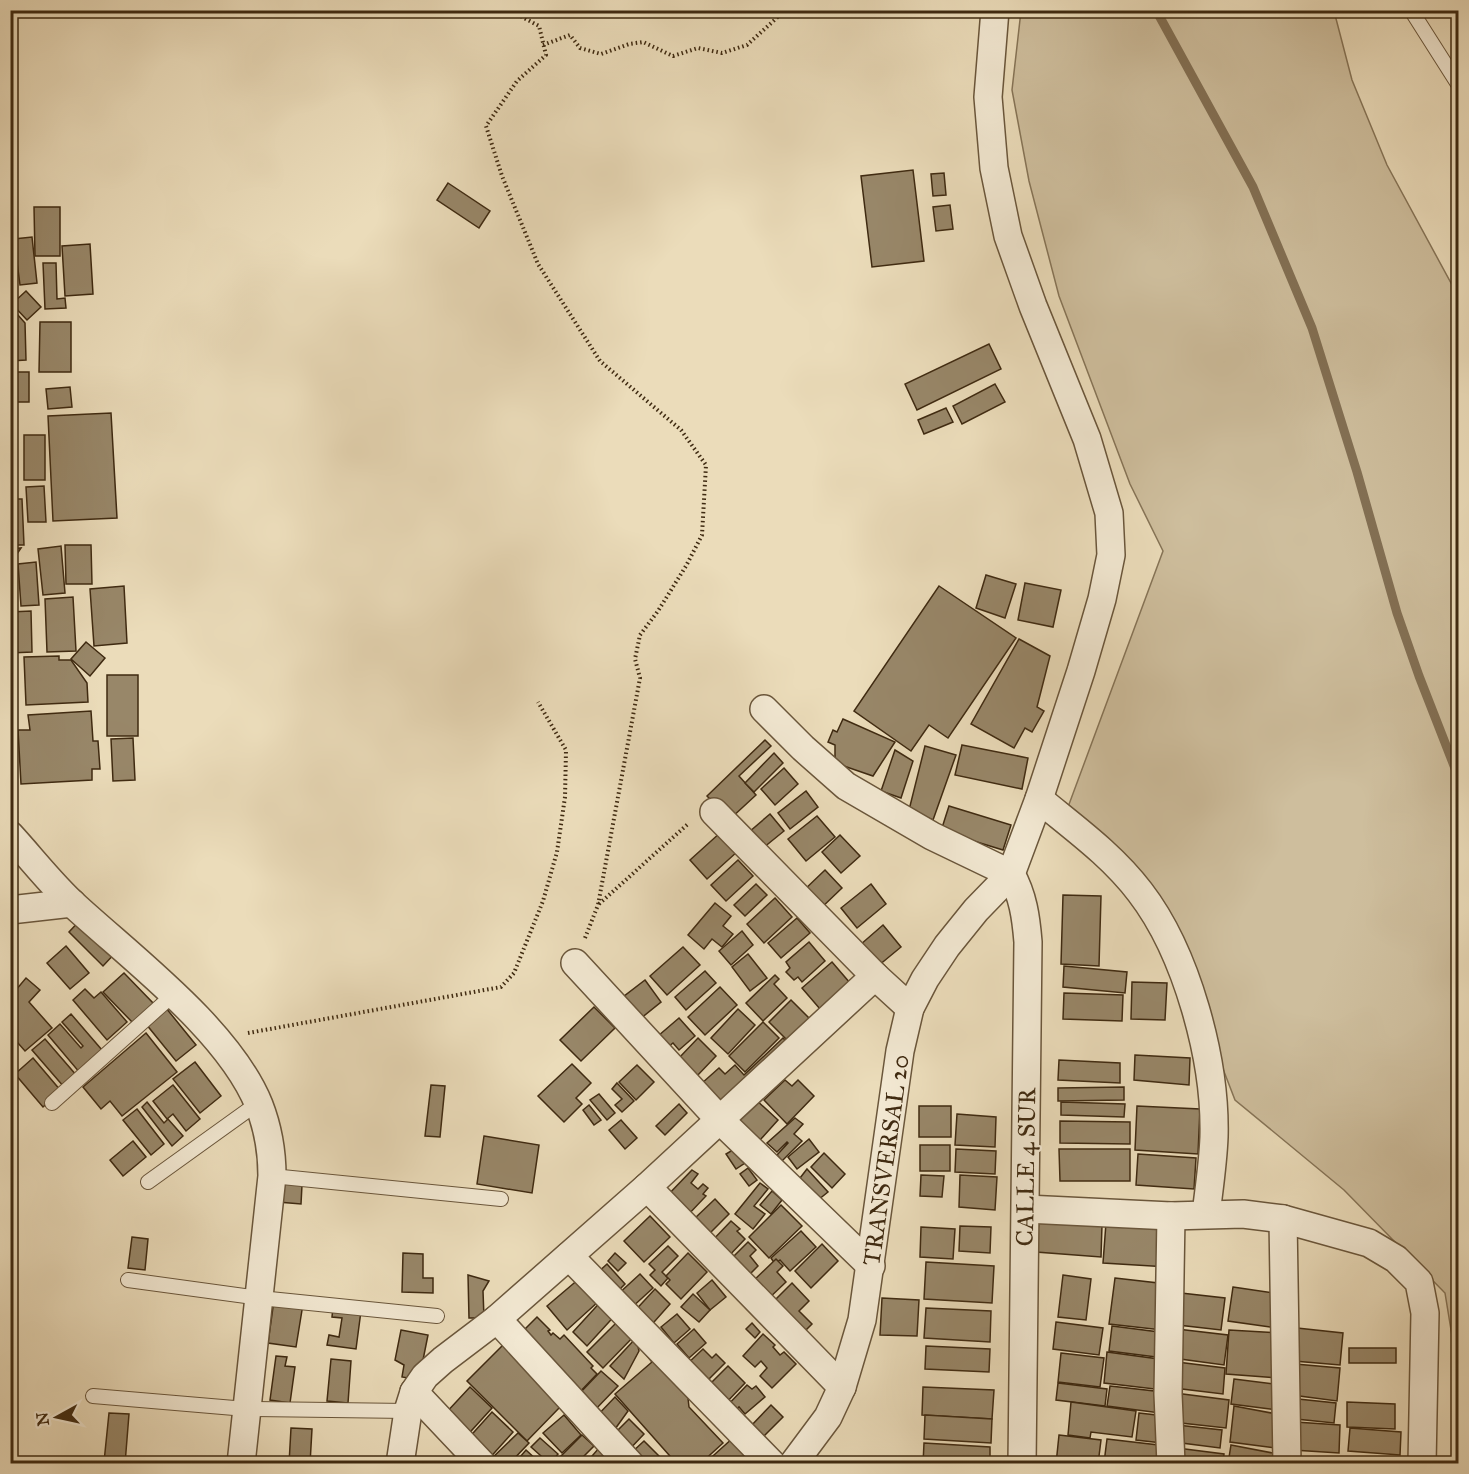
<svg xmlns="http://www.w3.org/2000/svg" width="1469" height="1474" font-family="'IM FELL Great Primer',serif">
	<rect width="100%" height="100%" fill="#ebdcba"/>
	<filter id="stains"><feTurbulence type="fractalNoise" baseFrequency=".00333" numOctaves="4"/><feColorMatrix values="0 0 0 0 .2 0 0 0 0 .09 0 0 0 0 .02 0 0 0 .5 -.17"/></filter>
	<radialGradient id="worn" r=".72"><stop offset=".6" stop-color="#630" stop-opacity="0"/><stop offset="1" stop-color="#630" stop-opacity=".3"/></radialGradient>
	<polygon fill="#cebe9d" stroke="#867457" stroke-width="1.5" points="1021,11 1334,11 1352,80 1387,165 1458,296 1458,1373 1445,1293 1344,1190 1235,1100 1159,903 1068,807 1163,551 1130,484 1059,296 1029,181 1012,90"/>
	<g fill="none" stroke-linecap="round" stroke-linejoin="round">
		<polyline stroke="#837054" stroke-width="9" points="1156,10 1253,187 1312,328 1357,472 1397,613 1419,676 1458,776"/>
	</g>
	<g fill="#988769" stroke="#3f2a11" stroke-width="1.5">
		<polygon points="913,170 924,261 872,267 861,176"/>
		<polygon points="944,173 946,195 933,196 931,174"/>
		<polygon points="448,183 490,211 479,228 437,200"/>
		<polygon points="950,205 953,229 936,231 933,207"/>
		<polygon points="34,207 60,207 60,256 35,256"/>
		<polygon points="32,237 37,283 20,285 14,239"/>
		<polygon points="90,244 93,294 65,296 62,246"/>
		<polygon points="43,263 56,263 57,299 65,298 66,308 45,309"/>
		<polygon points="26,291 41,307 27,320 12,304"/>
		<polygon points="10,306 25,323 26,360 10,361"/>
		<polygon points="40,322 71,322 71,372 39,372"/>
		<polygon points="989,344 1001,369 917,410 905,384"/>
		<rect x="10" y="372" width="19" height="30"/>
		<polygon points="995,384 1005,402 962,424 953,406"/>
		<polygon points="70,387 72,407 48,409 46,389"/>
		<polygon points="946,408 953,422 924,434 918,420"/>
		<polygon points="111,413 117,518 53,521 48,416"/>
		<rect x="24" y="435" width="21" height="45"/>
		<polygon points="10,444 16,444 15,487 10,487"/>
		<polygon points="44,486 46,522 28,522 26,487"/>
		<polygon points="10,499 22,499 24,545 10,545"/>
		<polygon points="65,545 91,545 92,584 66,584"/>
		<polygon points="61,546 65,593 43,595 38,549"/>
		<polygon points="21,548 10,564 10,549"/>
		<polygon points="36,562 39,605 21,606 18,564"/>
		<polygon points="986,575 1016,584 1005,618 976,608"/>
		<polygon points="1025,583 1061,590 1053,627 1018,620"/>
		<polygon points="124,586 127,643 94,646 90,589"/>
		<polygon points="939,586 1016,638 948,738 929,725 911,751 854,711"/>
		<polygon points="73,597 76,651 47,652 45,599"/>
		<polygon points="31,611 32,652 10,653 10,612"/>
		<polygon points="1019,639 1050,656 1037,707 1044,711 1032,732 1025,728 1014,748 971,724"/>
		<polygon points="86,642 105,658 90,676 71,659"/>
		<polygon points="59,656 59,660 71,660 87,683 88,702 26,705 24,657"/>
		<rect x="10" y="668" width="7" height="55"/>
		<rect x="107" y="675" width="31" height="61"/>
		<polygon points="91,711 93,741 98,741 100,769 92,769 92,780 21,784 18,730 30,730 28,715"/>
		<polygon points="843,719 895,742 873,776 835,763 835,745 828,742 833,730 837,732"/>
		<polygon points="133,738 135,780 113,781 111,739"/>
		<polygon points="765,740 771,746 739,776 756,795 730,819 707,796"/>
		<polygon points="962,745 1028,758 1022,789 955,775"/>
		<polygon points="925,746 956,755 933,820 909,810"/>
		<polygon points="895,750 913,761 901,798 881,791"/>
		<polygon points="774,753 783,763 754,792 745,783"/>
		<polygon points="784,768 798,784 775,805 761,789"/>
		<polygon points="806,791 818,807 790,829 778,813"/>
		<polygon points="949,806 1011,825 1003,850 941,831"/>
		<polygon points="770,814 784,831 763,848 749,832"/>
		<polygon points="817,816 835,837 806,861 788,839"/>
		<polygon points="721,832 738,851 707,879 690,860"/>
		<polygon points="840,835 860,856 841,873 822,852"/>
		<polygon points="738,860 753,876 726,901 711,885"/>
		<polygon points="825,870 842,888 818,911 801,893"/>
		<polygon points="756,884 767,895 745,916 734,905"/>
		<polygon points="871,884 886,904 857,928 841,908"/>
		<polygon points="1063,895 1101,896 1099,966 1061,964"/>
		<polygon points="775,898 792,917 764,943 747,924"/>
		<polygon points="715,903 731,916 723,926 733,934 722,947 712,939 704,949 688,935"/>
		<polygon points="84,916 118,950 103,966 69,932"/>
		<polygon points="797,918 810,933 781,958 768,943"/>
		<polygon points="883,925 901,947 878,966 860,945"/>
		<polygon points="742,931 753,945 731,965 719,951"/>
		<polygon points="809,942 825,961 802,982 798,977 794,980 786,972 790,968 786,962"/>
		<polygon points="66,946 89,973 70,989 47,963"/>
		<polygon points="683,947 700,965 667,995 650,976"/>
		<polygon points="748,954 767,978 750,991 732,967"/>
		<polygon points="832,962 850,983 820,1009 802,988"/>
		<polygon points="1064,966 1127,972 1125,993 1063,987"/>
		<polygon points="705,971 716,983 686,1010 675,997"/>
		<polygon points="124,973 154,1004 133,1023 103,992"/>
		<polygon points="775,975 779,979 774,984 787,998 763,1021 746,1003"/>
		<polygon points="26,978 40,990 29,1002 52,1028 25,1051 10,1034 10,997"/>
		<polygon points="645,980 661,1002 640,1019 623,997"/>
		<polygon points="1132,982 1167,983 1165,1020 1131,1019"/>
		<polygon points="720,987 737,1005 705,1035 688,1017"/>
		<polygon points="85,989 94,998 101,992 127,1022 107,1040 73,1000"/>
		<polygon points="1064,993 1123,995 1122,1021 1063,1019"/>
		<polygon points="791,1000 810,1019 788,1041 769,1022"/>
		<polygon points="594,1007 615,1028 581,1061 560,1040"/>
		<polygon points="166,1008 196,1045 176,1061 146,1024"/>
		<polygon points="738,1009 755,1025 728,1054 711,1038"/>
		<polygon points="71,1014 102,1050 80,1073 48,1035 60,1024 81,1048 83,1046 62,1022"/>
		<polygon points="679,1018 695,1036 679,1050 673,1043 668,1047 658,1036"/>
		<polygon points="763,1022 779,1038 745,1072 729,1056"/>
		<polygon points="146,1033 177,1072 122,1116 110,1101 101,1109 83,1087"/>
		<polygon points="698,1038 716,1056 697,1076 679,1058"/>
		<polygon points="783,1038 786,1041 719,1103 701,1084 719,1068 725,1074 735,1065 744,1075"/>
		<polygon points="45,1039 77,1076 64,1087 32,1050"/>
		<polygon points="1135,1055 1190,1058 1189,1085 1134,1080"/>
		<polygon points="33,1058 61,1091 43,1107 15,1074"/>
		<polygon points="1059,1060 1120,1063 1120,1083 1058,1080"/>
		<polygon points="195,1062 221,1096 200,1113 173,1079"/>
		<polygon points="572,1064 591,1083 576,1098 582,1104 564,1122 538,1096"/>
		<polygon points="637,1065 654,1082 636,1100 619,1082"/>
		<polygon points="785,1080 792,1086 798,1080 814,1096 787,1124 764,1100"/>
		<polygon points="617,1083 634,1101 622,1112 615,1105 622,1099 612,1089"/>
		<polygon points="173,1085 200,1119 186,1131 173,1114 167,1119 153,1101"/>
		<polygon points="431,1085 445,1086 440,1137 425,1136"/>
		<polygon points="1124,1087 1124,1100 1058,1101 1058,1088"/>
		<polygon points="599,1094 615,1113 607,1120 590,1100"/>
		<polygon points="754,1098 778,1120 760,1140 737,1118"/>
		<polygon points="147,1102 164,1123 168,1119 183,1136 172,1146 142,1107"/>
		<polygon points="1061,1102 1125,1104 1124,1117 1061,1115"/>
		<polygon points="679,1104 687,1113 665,1135 656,1126"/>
		<polygon points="589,1105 601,1120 594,1125 583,1110"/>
		<rect x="919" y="1106" width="32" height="31"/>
		<polygon points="1137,1106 1200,1109 1198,1154 1135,1150"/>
		<polygon points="137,1109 164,1144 151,1155 123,1120"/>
		<polygon points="957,1114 996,1117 995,1147 955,1145"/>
		<polygon points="795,1118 803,1124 794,1134 802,1141 782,1161 777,1155 788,1143 787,1142 777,1152 767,1143"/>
		<polygon points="621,1120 637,1138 625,1149 609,1130"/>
		<polygon points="1060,1121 1130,1122 1130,1144 1060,1143"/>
		<polygon points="484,1136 539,1145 532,1193 477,1184"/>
		<polygon points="809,1139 819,1152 797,1169 788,1157"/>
		<polygon points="133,1141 146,1157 123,1176 110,1160"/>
		<rect x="920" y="1145" width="30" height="26"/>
		<polygon points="736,1148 745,1163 736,1169 726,1154"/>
		<polygon points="956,1149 996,1151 995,1174 955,1172"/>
		<polygon points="1059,1149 1130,1149 1130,1181 1060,1181"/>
		<polygon points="824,1153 845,1174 832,1188 811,1167"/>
		<polygon points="1138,1154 1196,1158 1194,1189 1136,1185"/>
		<polygon points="748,1168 757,1180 749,1186 740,1174"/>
		<polygon points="807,1169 828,1192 818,1200 800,1178"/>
		<polygon points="692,1170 698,1174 691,1183 698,1189 703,1184 708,1188 703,1194 706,1196 686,1217 665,1198"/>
		<polygon points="921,1175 944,1176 942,1197 920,1196"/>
		<polygon points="960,1175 997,1177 995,1210 959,1207"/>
		<polygon points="280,1183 302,1185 301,1204 278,1202"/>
		<polygon points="760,1183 768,1189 754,1206 765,1214 753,1229 735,1214"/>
		<polygon points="772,1191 782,1200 771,1214 760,1205"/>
		<polygon points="715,1199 729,1214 708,1235 693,1220"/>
		<polygon points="781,1205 802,1226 769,1258 749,1237"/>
		<polygon points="650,1216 670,1237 644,1262 624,1241"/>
		<polygon points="731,1221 740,1229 737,1231 745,1239 727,1258 711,1242"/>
		<polygon points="1039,1221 1102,1225 1101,1257 1036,1252"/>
		<polygon points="1106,1223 1167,1227 1168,1267 1103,1263"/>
		<polygon points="960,1226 991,1227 990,1253 959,1251"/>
		<polygon points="921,1227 955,1229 953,1259 920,1257"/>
		<polygon points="801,1231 816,1247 790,1271 780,1260 775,1264 771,1258"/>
		<polygon points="132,1237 148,1239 145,1270 128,1268"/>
		<polygon points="748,1242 756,1250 750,1256 758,1266 745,1279 728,1262"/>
		<polygon points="822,1244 838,1261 811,1288 795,1271"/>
		<polygon points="668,1246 678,1256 662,1272 668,1278 661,1286 650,1275 655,1270 649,1264"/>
		<polygon points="403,1253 423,1254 423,1278 433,1278 433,1293 402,1292"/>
		<polygon points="615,1253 626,1263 618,1271 608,1261"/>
		<polygon points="688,1253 707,1272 681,1299 666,1284 670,1280 666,1276"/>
		<polygon points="776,1259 783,1266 777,1272 786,1282 766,1301 750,1284"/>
		<polygon points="926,1262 994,1266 992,1303 924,1299"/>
		<polygon points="607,1264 625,1284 614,1295 595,1275"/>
		<polygon points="640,1274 653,1288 629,1310 616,1296"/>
		<polygon points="468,1275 489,1281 483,1291 484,1318 469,1318"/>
		<polygon points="1063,1275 1091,1279 1086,1320 1058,1317"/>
		<polygon points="580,1278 599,1301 567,1330 547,1306"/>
		<polygon points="1115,1278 1167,1284 1162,1330 1109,1324"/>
		<polygon points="712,1280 726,1297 710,1310 697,1293"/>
		<polygon points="792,1283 809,1301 799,1311 812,1324 802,1334 773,1302"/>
		<polygon points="1233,1287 1281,1294 1277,1328 1228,1321"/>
		<polygon points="655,1289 670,1304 647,1330 631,1315"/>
		<polygon points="1181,1293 1225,1298 1221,1330 1178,1325"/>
		<polygon points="693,1294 710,1310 699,1322 681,1307"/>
		<polygon points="605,1297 619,1311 587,1346 573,1332"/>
		<polygon points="882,1298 919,1300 917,1336 880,1335"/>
		<polygon points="274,1300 303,1304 296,1347 268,1343"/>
		<polygon points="333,1307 361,1311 356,1349 327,1345 329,1335 339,1337 342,1318 332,1317"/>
		<polygon points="926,1308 991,1311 990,1342 924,1338"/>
		<polygon points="677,1314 690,1329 674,1343 661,1327"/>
		<polygon points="624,1315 638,1332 603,1368 587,1352"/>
		<polygon points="537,1317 550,1330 548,1331 551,1335 553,1333 560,1339 564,1335 593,1366 591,1368 597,1374 576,1396 519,1335"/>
		<polygon points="1056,1322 1103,1328 1099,1355 1053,1349"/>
		<polygon points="752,1323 760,1332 755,1338 746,1329"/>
		<polygon points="1112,1326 1167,1333 1164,1358 1109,1351"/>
		<polygon points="1297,1328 1343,1333 1340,1365 1294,1361"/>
		<polygon points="694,1329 706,1343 689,1358 677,1344"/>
		<polygon points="1177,1329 1228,1335 1224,1365 1173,1358"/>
		<polygon points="401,1330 428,1335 419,1380 402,1377 404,1365 395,1360"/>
		<polygon points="1229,1330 1281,1333 1279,1378 1226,1374"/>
		<polygon points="763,1334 775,1345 773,1347 780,1355 784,1352 796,1364 772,1388 760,1376 767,1368 761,1361 755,1367 743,1356"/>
		<polygon points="636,1338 639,1351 624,1379 610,1366"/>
		<polygon points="506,1342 539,1376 535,1380 537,1383 540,1380 561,1406 527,1441 467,1381"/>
		<polygon points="639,1346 688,1398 689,1407 723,1443 700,1464 677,1464 615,1394 652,1362"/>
		<polygon points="926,1346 990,1349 989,1372 925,1369"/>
		<rect x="1349" y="1348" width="47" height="15"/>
		<polygon points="703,1349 712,1358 716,1354 725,1363 703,1385 685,1366"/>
		<polygon points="1107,1352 1166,1360 1163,1390 1104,1383"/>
		<polygon points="1061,1353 1104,1358 1100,1387 1058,1382"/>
		<polygon points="276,1356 287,1357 285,1366 295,1367 290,1403 270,1400"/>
		<polygon points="331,1359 351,1361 348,1403 327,1401"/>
		<polygon points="1177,1362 1225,1368 1223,1394 1174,1388"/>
		<polygon points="1295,1364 1340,1368 1337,1401 1292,1395"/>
		<polygon points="728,1366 745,1383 724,1405 706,1388"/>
		<polygon points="601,1371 618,1386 594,1411 578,1395"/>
		<polygon points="1234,1379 1281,1385 1278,1410 1231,1404"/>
		<polygon points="1058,1383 1107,1389 1105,1406 1056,1400"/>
		<polygon points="747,1385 752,1389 756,1386 765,1397 745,1414 739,1407 730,1417 723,1410"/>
		<polygon points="1110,1386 1163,1392 1160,1413 1107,1406"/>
		<polygon points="470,1387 492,1408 462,1441 443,1416"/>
		<polygon points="923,1387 994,1390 992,1419 922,1415"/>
		<polygon points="1175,1393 1229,1400 1226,1428 1172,1422"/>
		<polygon points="615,1397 628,1411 610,1436 593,1420"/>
		<polygon points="1298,1399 1336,1403 1334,1423 1296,1419"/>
		<polygon points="1071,1402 1136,1411 1132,1437 1091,1432 1090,1438 1068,1435"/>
		<polygon points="1347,1402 1395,1404 1395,1429 1347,1427"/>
		<polygon points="771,1405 783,1417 762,1438 750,1427"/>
		<polygon points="1234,1406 1282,1415 1283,1449 1230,1442"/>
		<polygon points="492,1412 513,1432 487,1461 465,1442"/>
		<polygon points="109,1413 129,1414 125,1464 104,1462"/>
		<polygon points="1139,1413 1165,1416 1162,1443 1136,1440"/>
		<polygon points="564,1415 581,1435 562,1453 543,1433"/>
		<polygon points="925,1415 992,1419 991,1443 924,1439"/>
		<polygon points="629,1419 644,1434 626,1453 610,1438"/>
		<polygon points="1295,1422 1340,1425 1339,1453 1293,1450"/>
		<polygon points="1177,1425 1222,1430 1220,1448 1174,1442"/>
		<polygon points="291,1428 312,1429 310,1464 289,1464"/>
		<polygon points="1350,1428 1401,1432 1400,1455 1348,1451"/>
		<polygon points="518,1433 529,1443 509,1464 492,1464 489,1461"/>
		<polygon points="582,1435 594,1446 576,1464 562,1464 558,1459"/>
		<polygon points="1059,1435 1101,1440 1098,1464 1056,1464"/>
		<polygon points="734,1437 751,1455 740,1464 704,1464"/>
		<polygon points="540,1438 558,1454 550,1464 531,1447"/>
		<polygon points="1107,1439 1167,1446 1165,1464 1104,1463"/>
		<polygon points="644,1441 659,1456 651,1464 640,1464 630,1454"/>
		<polygon points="924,1443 990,1447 990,1464 923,1464"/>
		<polygon points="1231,1445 1283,1455 1284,1464 1228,1464"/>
		<polygon points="599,1448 611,1461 609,1464 585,1464"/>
		<polygon points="1177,1448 1224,1454 1223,1464 1175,1464"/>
		<polygon points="526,1450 541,1464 514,1464"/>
	</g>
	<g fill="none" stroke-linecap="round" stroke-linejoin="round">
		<defs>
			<g id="lane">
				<polyline points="1411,10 1458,84"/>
				<polyline points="52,1103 174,994"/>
				<polyline points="272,1176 501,1199"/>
				<polyline points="148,1182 258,1103"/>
				<polyline points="128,1280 260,1298 437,1316"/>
				<polyline points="93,1396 246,1409 408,1411"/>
			</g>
			<g id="street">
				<polyline points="764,709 803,748 846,786 932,836 1011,874"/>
				<path d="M 1039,799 C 1074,828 1112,855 1140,892 C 1187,953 1216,1060 1214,1137 C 1213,1163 1209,1189 1206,1214"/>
				<polyline points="714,812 875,976 910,1008"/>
				<path d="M 10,835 C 32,859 52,885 75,906 C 134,960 229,1031 259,1105 C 268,1128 272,1152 272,1176 L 241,1464"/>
				<path d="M 1011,874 C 1023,896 1026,917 1028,942 L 1022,1464"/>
				<polyline points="10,910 72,903"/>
				<polyline points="575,963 720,1120 871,1266"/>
				<polyline points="647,1187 842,1387"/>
				<polyline points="1026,1209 1171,1216 1243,1214 1283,1219 1369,1243 1396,1259 1419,1282 1425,1313 1422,1464"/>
				<polyline points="1171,1216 1168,1394 1171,1464"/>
				<polyline points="1283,1219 1287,1464"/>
				<polyline points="569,1256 772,1464"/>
				<polyline points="497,1319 630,1464"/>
				<polyline points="414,1392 482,1464"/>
				<polyline points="400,1464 408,1411 414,1392 425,1376 443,1360 497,1319 647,1187 875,976"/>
				<polyline points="793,1464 828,1417 842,1387 862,1320 900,1051 910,1008 925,979 947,946 976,910 1011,874 1039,799 1081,671 1102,599 1111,555 1109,513 1087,439 1033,306 1008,236 994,168 988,97 995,10"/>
			</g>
		</defs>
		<use href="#lane" stroke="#6a563b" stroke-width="16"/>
		<use href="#street" stroke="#6a563b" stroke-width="30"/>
		<g stroke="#3f2a11" stroke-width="4" stroke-dasharray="1.5 3" stroke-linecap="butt">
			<polyline points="509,10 539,26 546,55 517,81 486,126 502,176 538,264 600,361 681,430 706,465 702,535 686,566 658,611 640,635 635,659 640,678 598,905 585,938"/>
			<polyline points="543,45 570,35 580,48 601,54 629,44 643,42 673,56 698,48 722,53 747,45 780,15 799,14 804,10"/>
			<polyline points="599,904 689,823"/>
			<polyline points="248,1033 501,987 514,973 543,901 557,852 565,797 566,750 538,702"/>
		</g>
		<use href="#lane" stroke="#f2e8d2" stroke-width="14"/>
		<use href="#street" stroke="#f2e8d2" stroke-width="27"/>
	</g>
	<g text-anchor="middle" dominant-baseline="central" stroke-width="4.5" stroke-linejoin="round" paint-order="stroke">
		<g font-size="24" fill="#3f2a11" stroke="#f2e8d2">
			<text transform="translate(886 1160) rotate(-82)">TRANSVERSAL 20</text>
			<text transform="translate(1026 1167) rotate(-89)">CALLE 4 SUR</text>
		</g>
	</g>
	<rect width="1469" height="1474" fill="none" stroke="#ebdcba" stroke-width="36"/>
	<rect x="12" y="12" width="1445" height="1450" fill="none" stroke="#3f2a11" stroke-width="3"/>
	<rect x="18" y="18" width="1433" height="1438" fill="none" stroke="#3f2a11" stroke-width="1.5"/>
	<g transform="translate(57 1417) rotate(262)" stroke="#f2e8d2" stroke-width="4.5" paint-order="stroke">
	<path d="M0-4.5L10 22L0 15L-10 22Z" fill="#3f2a11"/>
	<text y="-9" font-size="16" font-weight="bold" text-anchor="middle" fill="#3f2a11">N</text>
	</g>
	<rect width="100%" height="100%" filter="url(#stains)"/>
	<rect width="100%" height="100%" fill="url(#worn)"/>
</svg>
